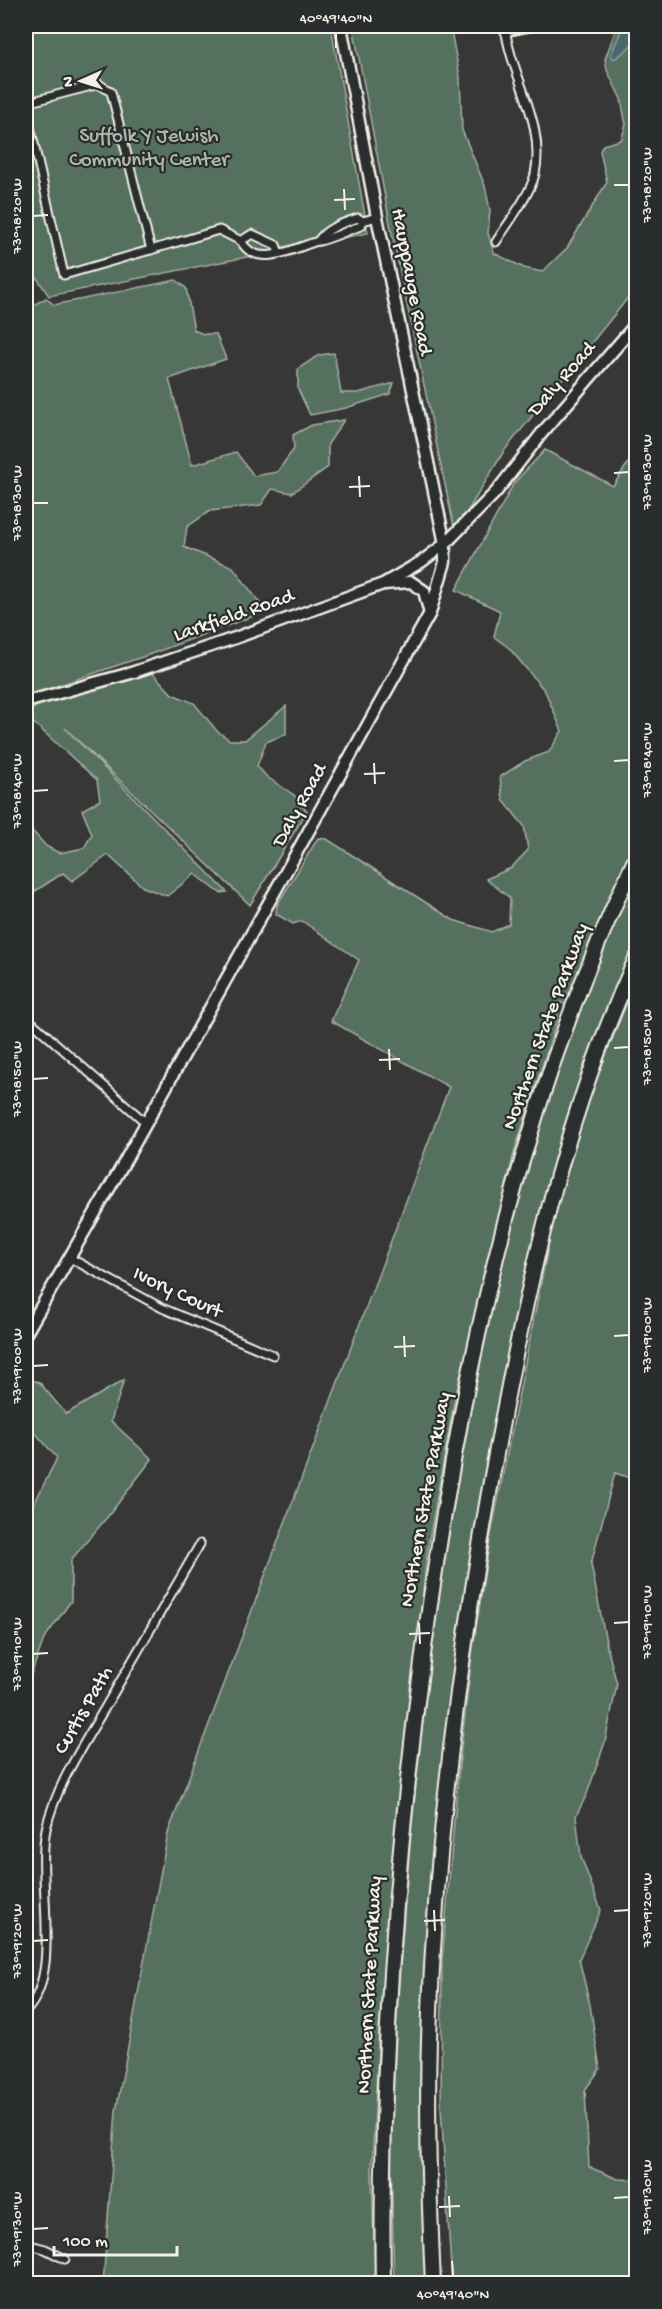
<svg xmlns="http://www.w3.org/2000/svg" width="662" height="2309" font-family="'Gochi Hand',sans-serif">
	<rect width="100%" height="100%" fill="#383738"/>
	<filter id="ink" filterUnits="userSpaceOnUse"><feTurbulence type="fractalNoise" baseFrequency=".0167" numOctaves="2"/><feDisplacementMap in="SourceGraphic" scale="12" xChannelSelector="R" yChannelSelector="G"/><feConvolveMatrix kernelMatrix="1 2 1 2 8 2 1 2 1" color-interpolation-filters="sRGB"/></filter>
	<g filter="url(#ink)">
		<g fill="#56705e" stroke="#a5b0a3" stroke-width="1.5">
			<polygon points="26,26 331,26 368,233 49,296 26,262"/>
			<polygon points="353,26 450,26 460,77 462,130 485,186 490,210 488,233 494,253 524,268 542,272 567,248 607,182 600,151 603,145 621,140 626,125 621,99 607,70 605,59 617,26 636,26 636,288 504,451 455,532 390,224"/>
			<polygon points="176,280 186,288 194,330 203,334 216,334 226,359 169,379 192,465 236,452 254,476 277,472 294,449 293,435 312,425 344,420 328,444 328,467 292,493 272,489 261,505 210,511 187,527 184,547 233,567 262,606 259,614 151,654 33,694 26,688 26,282 32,306 46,298 54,305"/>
			<polygon points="334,353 341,393 358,393 394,383 390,394 346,408 310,415 298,389 298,369 319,355"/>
			<polygon points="545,450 613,486 636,451 636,843 587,951 567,1006 561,1002 557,1020 514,1153 454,1403 427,1552 379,2030 372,2169 375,2283 103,2284 116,2111 168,1833 449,1087 331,1021 359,960 302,921 293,924 276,914 277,905 318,838 327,839 453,920 492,932 509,924 510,898 486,879 511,868 528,850 524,826 503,800 500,777 525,761 549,752 562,731 545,691 509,648 494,637 500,611 456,590 514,483"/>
			<polygon points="150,670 172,694 194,703 217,731 230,740 245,740 286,706 286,734 266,742 257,766 267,777 294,795 307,811 250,905 65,728 227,892 220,893 195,874 167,896 143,887 108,855 72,881 63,873 26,897 26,824 46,846 59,853 84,848 92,834 82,810 100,800 97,780 26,716 26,713 40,704"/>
			<path d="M 636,873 L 636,950 L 610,1006 L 574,1105 L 485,1498 L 430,1942 L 429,2283 L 394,2284 C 393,2231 390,2177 392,2124 C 397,1970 411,1815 430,1662 C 449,1521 473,1380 508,1242 C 520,1195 532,1148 547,1102 C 573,1024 603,948 636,873 Z"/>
			<polygon points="636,980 636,1480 615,1473 591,1564 607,1647 617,1684 605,1742 587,1794 576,1816 581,1857 601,1910 579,1959 590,2005 600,2069 585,2090 589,2167 618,2179 636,2180 636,2283 452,2284 441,2108 442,1961 459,1765 472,1654 489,1545 558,1196 592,1090"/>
			<polygon points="26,1379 39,1382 66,1414 124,1380 111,1421 152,1459 109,1515 71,1560 71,1601 44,1639 26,1688 26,1520 57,1458 32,1429 26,1398"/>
		</g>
		<path fill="#4a676e" stroke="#8e9e9f" stroke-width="1.5" d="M 623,26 L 636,26 C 637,43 628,50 614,59 L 611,55 Z"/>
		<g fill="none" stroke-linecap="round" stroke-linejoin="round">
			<defs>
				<g id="street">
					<polyline points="505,32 535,26"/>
					<polyline points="26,103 99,84 111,92 151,250"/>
					<polyline points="26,109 64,275 219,230 241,241"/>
					<path d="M 363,221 L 358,218 C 344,223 327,227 318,241 C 326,241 350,229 361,226 L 363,221 L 377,217"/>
					<path d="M 496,242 C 508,223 530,195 535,174 C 546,122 510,75 505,26"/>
					<path d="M 279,253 L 276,245 L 252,234 L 241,241 C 257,270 293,248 318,241"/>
					<polyline points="26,1017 145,1122"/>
					<polyline points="70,1258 162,1308 273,1355"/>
					<path d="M 26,2011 C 63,1974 36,1880 46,1829 C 56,1785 84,1744 106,1706 C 137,1652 169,1598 200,1544"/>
					<polyline points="26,2244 45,2249 65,2259"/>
				</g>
				<g id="secondary">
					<polyline points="384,584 411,582 424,591 429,610"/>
					<polyline points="26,702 131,673 235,638 383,584 421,562 445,544 496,492 542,433 636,324"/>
					<polyline points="26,1333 121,1168 430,613 445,562 445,544 377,217 341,26"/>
				</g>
				<g id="highway">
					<path d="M 383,2284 C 379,2056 398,1829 430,1604 C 467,1347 524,1093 636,858"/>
					<path d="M 433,2284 C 429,2193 426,2103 430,2012 C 437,1825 462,1638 496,1454 C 527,1284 564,1117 636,959"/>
				</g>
			</defs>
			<use href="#street" stroke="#f4f1e8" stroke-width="11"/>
			<use href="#secondary" stroke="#f4f1e8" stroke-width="15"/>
			<use href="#highway" stroke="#f4f1e8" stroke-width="18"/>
			<use href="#street" stroke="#2a2d2e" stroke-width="7"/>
			<use href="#secondary" stroke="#2a2d2e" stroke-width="10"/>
			<use href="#highway" stroke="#2a2d2e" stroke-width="14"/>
		</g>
	</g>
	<path fill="none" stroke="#f4f1e8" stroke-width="2" d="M 336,33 L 336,48M 614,185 L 629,185M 344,189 L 345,210M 334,200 L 355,199M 33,216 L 48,215M 614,473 L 629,472M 359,476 L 360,497M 349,487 L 370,486M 33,503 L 48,503M 614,761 L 629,760M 374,763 L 375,784M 364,774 L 385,773M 33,791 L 48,790M 614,1048 L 629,1047M 389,1049 L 390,1070M 379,1060 L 400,1059M 33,1079 L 48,1078M 404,1336 L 405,1357M 614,1336 L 629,1335M 394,1347 L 415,1346M 33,1366 L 48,1365M 419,1623 L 420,1644M 614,1623 L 629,1622M 409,1634 L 430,1633M 33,1654 L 48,1653M 434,1910 L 435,1931M 614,1911 L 629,1910M 424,1921 L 445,1920M 33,1941 L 48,1940M 449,2196 L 450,2217M 614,2198 L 629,2197M 439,2207 L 460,2206M 33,2229 L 48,2228M 452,2261 L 453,2276"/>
	<g text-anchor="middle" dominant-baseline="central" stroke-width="4.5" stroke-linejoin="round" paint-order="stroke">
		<g font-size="21" fill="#adb7aa" stroke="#2a2d2e">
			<text x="149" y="137">Suffolk Y Jewish<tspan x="149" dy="24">Community Center</tspan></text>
		</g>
		<g font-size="21" fill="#f4f1e8" stroke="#2a2d2e">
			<text transform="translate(410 282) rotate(79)">Hauppauge Road</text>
			<text transform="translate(563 380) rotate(-49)">Daly Road</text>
			<text transform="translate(234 617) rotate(-19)">Larkfield Road</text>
			<text transform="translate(301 806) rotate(-61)">Daly Road</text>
			<text transform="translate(547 1027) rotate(-70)">Northern State Parkway</text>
			<text transform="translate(177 1294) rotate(25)">Ivory Court</text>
			<text transform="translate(427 1500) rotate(-80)">Northern State Parkway</text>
			<text transform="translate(85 1711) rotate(-60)">Curtis Path</text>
			<text transform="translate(371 1985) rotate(-87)">Northern State Parkway</text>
		</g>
	</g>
	<rect width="662" height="2309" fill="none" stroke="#2a2d2e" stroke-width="66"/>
	<g transform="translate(81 81) rotate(267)" stroke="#2a2d2e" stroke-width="4.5" paint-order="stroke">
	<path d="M0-4.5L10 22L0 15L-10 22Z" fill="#f4f1e8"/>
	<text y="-9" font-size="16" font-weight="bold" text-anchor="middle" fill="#f4f1e8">N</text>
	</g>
	<path d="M54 2246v9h123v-9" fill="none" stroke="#f4f1e8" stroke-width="3"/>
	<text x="63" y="2246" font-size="18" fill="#f4f1e8" stroke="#2a2d2e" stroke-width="4.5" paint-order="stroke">100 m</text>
	<rect x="33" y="33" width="596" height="2243" fill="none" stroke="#f4f1e8" stroke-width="2"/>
	<g font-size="15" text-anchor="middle" fill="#f4f1e8">
		<text x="336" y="22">40°49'40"N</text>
		<text transform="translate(646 185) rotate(-90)" y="5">73°18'20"W</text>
		<text transform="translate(16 216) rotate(-90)" y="5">73°18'20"W</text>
		<text transform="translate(646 472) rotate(-90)" y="5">73°18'30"W</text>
		<text transform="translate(16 503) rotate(-90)" y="5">73°18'30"W</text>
		<text transform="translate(646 760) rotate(-90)" y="5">73°18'40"W</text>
		<text transform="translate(16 791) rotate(-90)" y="5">73°18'40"W</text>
		<text transform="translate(646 1047) rotate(-90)" y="5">73°18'50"W</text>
		<text transform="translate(16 1079) rotate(-90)" y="5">73°18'50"W</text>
		<text transform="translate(646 1335) rotate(-90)" y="5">73°19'00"W</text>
		<text transform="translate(16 1366) rotate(-90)" y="5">73°19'00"W</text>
		<text transform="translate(646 1622) rotate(-90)" y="5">73°19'10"W</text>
		<text transform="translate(16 1654) rotate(-90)" y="5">73°19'10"W</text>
		<text transform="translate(646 1910) rotate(-90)" y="5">73°19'20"W</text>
		<text transform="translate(16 1941) rotate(-90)" y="5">73°19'20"W</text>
		<text transform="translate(646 2197) rotate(-90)" y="5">73°19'30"W</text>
		<text transform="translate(16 2229) rotate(-90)" y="5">73°19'30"W</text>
		<text x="453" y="2298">40°49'40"N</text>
	</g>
</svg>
